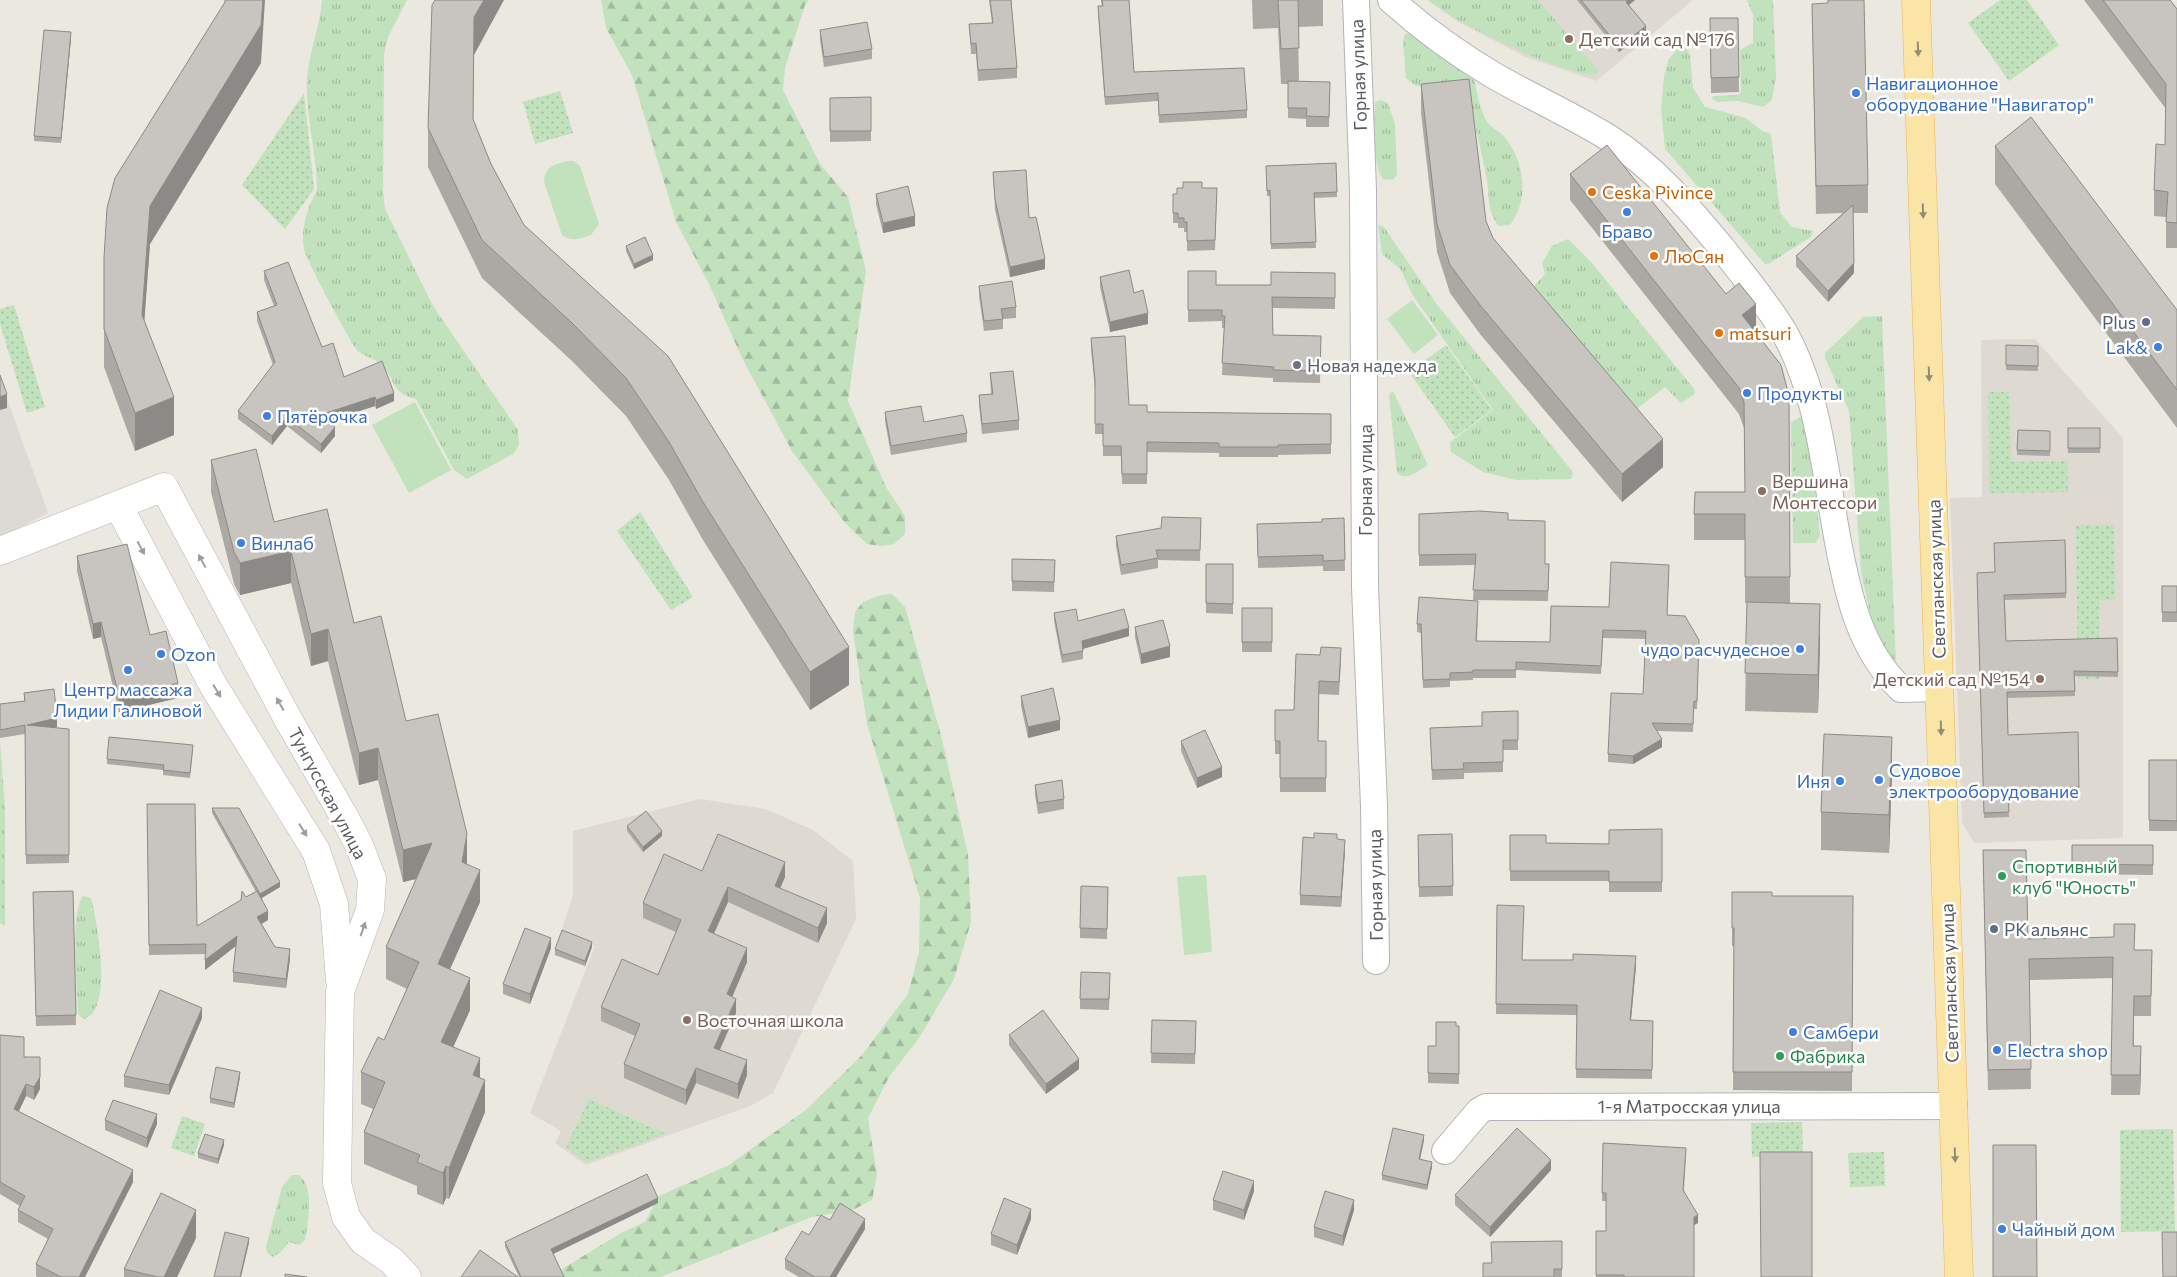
<svg xmlns="http://www.w3.org/2000/svg" width="2177" height="1277" font-family="Commissioner,sans-serif">
	<defs>
		<pattern id="grass-tufts" width="24" height="20" patternUnits="userSpaceOnUse" patternTransform="scale(1.25)"><rect width="24" height="20" fill="#c1e2bd"/><path d="M3 7l-1-3M5 7V3M7 7l1-3M15 17l-1-3M17 17v-4M19 17l1-3" fill="none" stroke="#a0ba9d"/></pattern>
		<pattern id="forest-firs" width="22" height="20" patternUnits="userSpaceOnUse" patternTransform="scale(1.25)"><rect width="22" height="20" fill="#c1e2bd"/><path d="M5 1l3.5 6h-7zM16 11l3.5 6h-7z" fill="#a0ba9d"/></pattern>
		<pattern id="park-dots" width="8" height="8" patternUnits="userSpaceOnUse" patternTransform="scale(1.25)"><rect width="8" height="8" fill="#c1e2bd"/><path d="M2 2h.1M6 6h.1" fill="none" stroke="#a0ba9d" stroke-width="1.8" stroke-linecap="round"/></pattern>
	</defs>
	<rect width="100%" height="100%" fill="#ebe8e0"/>
	<polygon fill="#dddad5" points="0,379 48,513 0,538"/>
	<g fill="#ded9d1">
		<polygon points="1427,0 1693,0 1596,81 1526,57 1458,22"/>
		<polygon points="2035,339 2123,438 2123,838 1974,843 1962,822 1950,498 1982,497 1981,340"/>
		<polygon points="700,799 766,809 813,830 853,861 856,919 773,1093 750,1106 586,1165 555,1143 561,1131 530,1113 595,946 561,932 573,895 573,831"/>
	</g>
	<g fill="url(#grass-tufts)">
		<path d="M 322,0 L 407,0 L 388,37 L 384,54 L 383,192 L 385,209 L 433,306 L 518,430 L 519,445 L 513,454 L 467,479 L 454,470 L 416,399 C 393,394 396,382 383,366 C 377,359 364,357 357,350 C 351,343 305,258 304,249 C 300,230 308,206 317,190 C 317,154 305,115 307,79 C 309,52 320,27 322,0 Z"/>
		<path d="M 1428,0 L 1538,0 L 1598,70 L 1598,73 C 1583,84 1479,32 1460,21 C 1449,15 1439,7 1428,0 Z"/>
		<polygon points="1747,0 1773,0 1776,77 1772,100 1763,107 1738,101 1717,102 1711,98 1714,96 1738,95 1741,92 1740,50 1753,43 1753,15"/>
		<path d="M 1410,33 L 1474,77 C 1477,91 1479,106 1485,118 C 1489,128 1500,130 1506,139 C 1525,163 1529,201 1510,225 L 1499,226 C 1486,212 1490,192 1486,175 C 1480,144 1472,115 1466,85 L 1461,83 L 1416,86 L 1406,78 L 1403,41 L 1405,34 Z"/>
		<polygon points="1677,49 1687,49 1690,55 1693,88 1705,107 1746,118 1762,131 1771,134 1780,213 1792,227 1813,231 1811,237 1768,264 1765,264 1665,149 1661,109 1664,76 1668,60"/>
		<path d="M 1381,100 L 1388,103 L 1395,124 L 1397,175 L 1393,180 L 1383,179 C 1372,165 1374,120 1375,102 Z"/>
		<polygon points="1378,225 1384,227 1435,302 1573,472 1571,479 1516,480 1483,472 1451,452 1450,442 1493,410 1412,294 1401,270 1382,254"/>
		<polygon points="1568,239 1592,263 1694,389 1695,394 1681,403 1665,387 1638,408 1634,407 1528,293 1545,274 1542,263 1552,246"/>
		<polygon points="1880,316 1882,317 1896,666 1876,638 1869,609 1861,570 1849,411 1825,358 1825,353 1863,317"/>
		<path d="M 1393,391 L 1428,465 C 1419,470 1406,482 1397,473 L 1389,395 Z"/>
		<polygon points="1800,417 1806,420 1808,426 1820,536 1815,543 1796,543 1793,542 1791,423"/>
		<polygon points="0,741 5,808 5,926 0,923"/>
		<path d="M 83,896 L 91,898 C 97,923 114,1010 84,1019 L 78,1014 L 78,1010 C 77,985 70,914 83,896 Z"/>
		<path d="M 292,1175 L 299,1175 C 315,1187 308,1223 305,1240 L 299,1245 L 289,1242 L 280,1253 L 272,1257 L 267,1252 L 266,1246 L 282,1187 Z"/>
	</g>
	<g fill="url(#forest-firs)">
		<polygon points="601,0 809,0 805,5 785,68 783,90 820,164 848,197 866,271 848,401 886,487 905,516 905,534 894,544 882,546 867,544 845,523 792,451 742,358 709,284 676,222 632,75 606,28"/>
		<polygon points="892,594 905,607 942,739 968,855 971,922 954,979 919,1038 889,1077 868,1118 877,1175 872,1200 853,1210 812,1217 660,1277 549,1277 621,1233 645,1222 659,1196 729,1165 807,1109 862,1055 908,994 919,952 920,898 867,724 853,632 855,612 863,602 881,595"/>
	</g>
	<g fill="url(#park-dots)">
		<polygon points="2000,0 2027,0 2059,45 2009,81 1968,23"/>
		<polygon points="560,91 573,133 535,144 523,102"/>
		<polygon points="304,93 314,189 285,229 242,185"/>
		<polygon points="14,305 45,407 27,413 0,324 0,309"/>
		<polygon points="1446,345 1492,410 1455,437 1409,372"/>
		<polygon points="1988,392 2009,392 2011,462 2067,461 2068,492 1989,493"/>
		<polygon points="640,512 693,597 671,610 617,531"/>
		<polygon points="2076,525 2114,525 2115,600 2099,600 2100,679 2078,679"/>
		<polygon points="589,1099 666,1134 586,1162 566,1147"/>
		<polygon points="182,1116 205,1124 194,1156 171,1148"/>
		<polygon points="1802,1122 1803,1155 1752,1157 1751,1123"/>
		<polygon points="2173,1129 2175,1231 2121,1232 2120,1130"/>
		<polygon points="1884,1152 1885,1186 1850,1187 1848,1153"/>
	</g>
	<g fill="#c1e2bd">
		<path d="M 566,161 L 574,161 L 580,166 L 599,224 L 591,235 C 580,239 572,242 562,235 L 544,182 C 545,167 553,165 566,161 Z"/>
		<polygon points="1412,300 1438,335 1414,354 1387,319"/>
		<polygon points="415,402 451,470 409,493 372,425"/>
		<polygon points="1206,875 1212,952 1184,955 1177,877"/>
	</g>
	<g fill="none" stroke-linecap="round" stroke-linejoin="round">
		<defs>
			<g id="minor">
				<polyline points="1356,0 1363,190 1365,587 1374,806 1376,961"/>
				<path d="M 1391,0 C 1422,28 1458,54 1493,75 C 1531,97 1572,115 1609,138 C 1654,167 1688,207 1722,248 C 1743,275 1766,302 1784,332 C 1819,394 1825,473 1838,542 C 1848,595 1860,650 1901,689 L 1939,688"/>
				<polyline points="1445,1151 1479,1111 1486,1107 1954,1106"/>
			</g>
			<g id="secondary">
				<polyline points="118,505 213,685 316,851 334,904 340,980"/>
				<polyline points="0,551 164,487 289,721 345,818 359,845 372,879 370,910 340,992 337,1183 346,1217 363,1241 392,1261 407,1277"/>
			</g>
			<polyline id="primary" points="1916,0 1959,1277"/>
		</defs>
		<use href="#minor" stroke="#b1b4b7" stroke-width="28"/>
		<use href="#secondary" stroke="#b2b6ba" stroke-width="29"/>
		<use href="#primary" stroke="#eab35b" stroke-width="29"/>
		<use href="#minor" stroke="#fff" stroke-width="26"/>
		<use href="#secondary" stroke="#fff" stroke-width="28"/>
		<use href="#primary" stroke="#fbe5a6" stroke-width="28"/>
	</g>
	<g fill="#aca9a5">
		<polygon points="989,0 1011,0 1017,68 1017,78 978,81 976,54 971,54 969,24 992,23"/>
		<polygon points="1101,0 1129,0 1134,72 1247,110 1247,118 1159,123 1158,101 1105,105 1098,14 1098,6 1102,6"/>
		<polygon points="1252,0 1323,0 1323,26 1298,27 1299,82 1330,82 1329,127 1306,127 1306,119 1288,118 1288,84 1281,84 1278,28 1253,29"/>
		<polygon points="1577,0 1635,0 1629,5 1646,31 1619,52"/>
		<polygon points="2084,0 2170,0 2177,9 2177,248 2166,248 2166,217 2154,216 2154,190 2165,145 2166,109"/>
		<polygon points="1812,4 1868,185 1868,213 1853,213 1854,273 1828,302 1796,266 1796,256 1843,213 1816,214"/>
		<polygon points="1710,18 1738,18 1739,92 1711,93"/>
		<polygon points="820,30 872,49 872,59 824,67 820,40"/>
		<polygon points="71,38 61,143 34,141 34,136"/>
		<polygon points="474,55 473,120 491,164 524,225 849,685 810,710 703,540 669,480 626,416 572,361 482,278 428,167 428,128"/>
		<polygon points="261,63 150,244 144,321 174,435 135,451 104,367 104,258"/>
		<polygon points="1421,84 1493,238 1663,467 1622,502 1480,334 1450,293 1437,252 1421,113"/>
		<polygon points="871,97 871,141 830,142 830,98"/>
		<polygon points="1995,146 2177,310 2177,428 1995,184"/>
		<polygon points="1336,163 1337,197 1314,198 1316,248 1271,249 1270,196 1267,196 1266,166"/>
		<polygon points="993,172 1029,218 1045,269 1010,277 995,210"/>
		<polygon points="1570,174 1726,294 1756,330 1754,331 1789,396 1790,603 1820,642 1818,713 1745,711 1747,603 1745,603 1745,540 1694,540 1694,514 1745,492 1744,428 1739,414 1570,200"/>
		<polygon points="1202,188 1217,188 1215,250 1187,251 1187,232 1184,232 1184,228 1178,228 1178,223 1173,223 1173,194 1177,194"/>
		<polygon points="876,194 915,226 883,233 876,204"/>
		<polygon points="626,246 653,260 634,269 626,251"/>
		<polygon points="264,271 322,347 344,377 394,401 376,409 375,406 327,421 335,436 321,453 287,426 272,445 238,419 238,411 273,365 257,321 257,312 274,306 264,280"/>
		<polygon points="1188,271 1216,285 1271,285 1335,273 1335,309 1272,308 1273,335 1321,336 1320,383 1273,382 1273,378 1222,375 1224,328 1222,328 1222,321 1188,322"/>
		<polygon points="1100,277 1148,324 1110,332 1100,287"/>
		<polygon points="979,286 1016,307 1016,318 1003,319 1003,329 984,331 979,296"/>
		<polygon points="1091,338 1129,405 1147,412 1331,414 1331,454 1278,455 1278,457 1219,457 1219,453 1147,452 1147,484 1122,484 1121,456 1103,456 1103,434 1095,434 1095,390 1091,349"/>
		<polygon points="2006,345 2038,346 2038,371 2006,370"/>
		<polygon points="990,373 1019,420 1019,430 982,434 979,405 979,395 991,394"/>
		<polygon points="885,412 967,433 967,442 891,455 885,421"/>
		<rect x="2068" y="428" width="32" height="25"/>
		<polygon points="2018,430 2050,431 2050,456 2017,455"/>
		<polygon points="211,460 274,522 354,623 406,721 467,864 480,902 450,969 470,1010 453,1047 480,1077 485,1112 449,1199 446,1198 443,1205 417,1194 417,1186 364,1164 364,1132 373,1109 361,1104 361,1072 384,1040 407,989 386,979 386,947 416,879 403,882 378,780 359,785 328,661 311,666 291,583 240,595 234,584 211,492"/>
		<polygon points="1419,514 1508,520 1545,564 1549,564 1548,601 1473,600 1475,565 1419,566"/>
		<polygon points="1201,518 1200,561 1158,560 1158,568 1121,575 1116,546 1116,536 1161,528"/>
		<polygon points="1344,518 1345,571 1323,571 1323,566 1258,568 1257,524 1322,522"/>
		<polygon points="2065,540 2066,598 2005,600 2006,641 2117,638 2118,677 2075,676 2075,696 2007,698 2008,735 2079,787 2079,792 2008,794 2009,817 1984,818 1977,573 1994,572"/>
		<polygon points="77,556 178,698 119,712 101,637 93,639 77,571"/>
		<polygon points="1012,559 1055,560 1054,592 1012,591"/>
		<polygon points="1206,564 1233,564 1233,614 1206,613"/>
		<polygon points="1669,573 1667,615 1699,640 1697,709 1694,709 1693,732 1657,731 1662,747 1633,764 1608,762 1608,754 1643,694 1646,639 1603,638 1601,674 1516,670 1516,678 1473,678 1473,680 1450,681 1450,687 1423,688 1421,633 1417,632 1417,624 1478,609 1477,641 1550,642 1609,607"/>
		<rect x="2162" y="586" width="15" height="36"/>
		<rect x="1242" y="608" width="30" height="44"/>
		<polygon points="1054,613 1078,621 1129,636 1083,649 1083,659 1062,663 1054,621"/>
		<polygon points="1135,627 1170,657 1141,664 1135,637"/>
		<polygon points="1296,654 1341,662 1339,695 1319,694 1318,741 1326,741 1326,792 1280,792 1280,754 1275,754 1275,710 1294,710"/>
		<polygon points="24,693 57,727 53,728 69,729 69,863 26,864 25,734 0,738 0,704 24,701"/>
		<polygon points="1021,696 1060,730 1028,738 1021,706"/>
		<polygon points="1518,711 1518,750 1503,750 1503,772 1464,773 1464,779 1432,780 1430,728 1482,726"/>
		<polygon points="1181,741 1222,777 1197,788 1181,751"/>
		<polygon points="193,750 190,778 163,775 163,770 107,764 107,759"/>
		<rect x="2149" y="760" width="28" height="71"/>
		<polygon points="1892,775 1889,853 1821,850 1821,812"/>
		<polygon points="1035,785 1064,799 1064,809 1038,814 1035,795"/>
		<polygon points="147,804 197,926 256,892 212,813 212,808 280,887 262,898 268,920 262,924 275,947 290,959 286,988 233,982 233,972 236,946 205,970 206,954 149,955"/>
		<polygon points="627,826 662,836 643,852 627,831"/>
		<polygon points="1662,829 1662,892 1609,892 1609,881 1510,881 1510,835 1546,843 1609,844"/>
		<polygon points="1452,834 1453,896 1419,897 1418,835"/>
		<polygon points="1337,839 1345,850 1341,907 1300,905 1300,895"/>
		<polygon points="2072,845 2153,845 2153,875 2072,874"/>
		<polygon points="1983,850 2028,939 2135,950 2152,950 2151,1016 2134,1016 2134,1046 2141,1066 2140,1095 2111,1095 2113,978 2029,980 2031,1089 1988,1090"/>
		<polygon points="702,871 785,877 780,888 827,923 818,943 728,902 714,934 747,962 732,997 736,1013 720,1050 747,1075 738,1099 696,1083 686,1105 624,1078 624,1064 635,1036 601,1021 601,1007 658,975 676,932 643,918 643,903"/>
		<polygon points="1108,887 1107,939 1080,938 1080,928"/>
		<polygon points="73,891 76,1025 36,1026 33,892"/>
		<polygon points="1732,892 1772,896 1853,896 1852,1091 1733,1090 1734,946 1732,946"/>
		<polygon points="1497,905 1522,960 1636,966 1631,1020 1653,1021 1652,1079 1576,1078 1577,1015 1496,1014"/>
		<polygon points="592,947 585,966 555,955 555,949"/>
		<polygon points="551,948 530,1004 503,994 503,984"/>
		<polygon points="1110,983 1109,1010 1080,1009 1080,999"/>
		<polygon points="202,1018 169,1095 124,1087 124,1076"/>
		<polygon points="1152,1020 1196,1021 1195,1064 1151,1063"/>
		<polygon points="1456,1026 1459,1026 1459,1084 1428,1083 1428,1046 1436,1046"/>
		<polygon points="0,1035 24,1057 40,1089 34,1100 26,1096 19,1111 133,1182 85,1277 37,1277 36,1276 36,1264 48,1239 18,1222 18,1210 20,1206 0,1194"/>
		<polygon points="1009,1035 1079,1069 1046,1094 1009,1045"/>
		<polygon points="240,1077 234,1108 210,1103 210,1098"/>
		<polygon points="105,1120 157,1124 147,1148 105,1130"/>
		<polygon points="1424,1140 1420,1159 1432,1167 1427,1190 1382,1180 1382,1175"/>
		<polygon points="1603,1143 1686,1156 1684,1190 1698,1223 1694,1225 1694,1277 1596,1277 1596,1231 1606,1231 1606,1201 1602,1201"/>
		<polygon points="224,1145 218,1164 198,1158 198,1153"/>
		<polygon points="1551,1170 1490,1237 1455,1205 1455,1195"/>
		<polygon points="1254,1191 1244,1220 1213,1210 1213,1200"/>
		<polygon points="658,1203 553,1254 564,1277 519,1277 505,1247 505,1242"/>
		<polygon points="1354,1210 1343,1246 1314,1237 1314,1227"/>
		<polygon points="1031,1219 1017,1255 991,1245 991,1234"/>
		<polygon points="830,1220 865,1229 836,1277 799,1277 785,1269 785,1259 809,1235"/>
		<polygon points="196,1238 177,1277 124,1277 124,1269"/>
		<polygon points="1562,1241 1562,1277 1483,1277 1491,1263"/>
	</g>
	<g fill="#8c8a86">
		<polygon points="263,0 265,0 261,63 150,244 142,353 142,315 150,206"/>
		<polygon points="484,0 504,0 474,55 473,157 474,17"/>
		<polygon points="1628,0 1635,0 1626,7 1626,2"/>
		<polygon points="1646,26 1646,31 1619,52 1619,47"/>
		<polygon points="71,32 71,38 61,143 61,138"/>
		<polygon points="915,216 915,226 883,233 883,223"/>
		<polygon points="653,255 653,260 634,269 634,264"/>
		<polygon points="1045,259 1045,269 1010,277 1010,267"/>
		<polygon points="1854,263 1854,273 1828,302 1828,291"/>
		<polygon points="1756,304 1756,330 1742,341 1742,315"/>
		<polygon points="1148,313 1148,324 1110,332 1110,322"/>
		<polygon points="394,393 394,401 376,409 376,400"/>
		<polygon points="7,394 7,408 0,410 0,397"/>
		<polygon points="174,397 174,435 135,451 135,413"/>
		<polygon points="375,397 375,406 320,424 320,415"/>
		<polygon points="287,417 287,426 272,445 272,436"/>
		<polygon points="335,427 335,436 321,453 321,444"/>
		<polygon points="1663,439 1663,467 1622,502 1622,474"/>
		<polygon points="291,551 291,583 240,595 240,563"/>
		<polygon points="1820,604 1820,642 1818,713 1818,675"/>
		<polygon points="101,622 101,637 93,639 93,624"/>
		<polygon points="1129,628 1129,636 1082,649 1082,641"/>
		<polygon points="328,629 328,661 311,666 311,634"/>
		<polygon points="1170,646 1170,657 1141,664 1141,654"/>
		<polygon points="849,647 849,685 810,710 810,672"/>
		<polygon points="178,683 178,698 119,712 119,697"/>
		<polygon points="57,718 57,727 27,734 27,725"/>
		<polygon points="1060,720 1060,730 1028,738 1028,727"/>
		<polygon points="1892,737 1892,775 1889,853 1889,815"/>
		<polygon points="1662,739 1662,747 1633,764 1633,756"/>
		<polygon points="378,748 378,780 359,785 359,753"/>
		<polygon points="1222,767 1222,777 1197,788 1197,778"/>
		<polygon points="662,831 662,836 643,852 643,847"/>
		<polygon points="467,834 467,866 462,862"/>
		<polygon points="1345,840 1345,850 1341,907 1341,897"/>
		<polygon points="432,843 432,875 403,882 403,850"/>
		<polygon points="785,862 785,877 775,900 775,886"/>
		<polygon points="480,870 480,902 438,996 438,964"/>
		<polygon points="280,882 280,887 260,899 260,894"/>
		<polygon points="728,887 728,902 708,946 708,931"/>
		<polygon points="827,908 827,923 818,943 818,928"/>
		<polygon points="268,911 268,920 257,926 257,917"/>
		<polygon points="237,936 237,945 205,970 205,960"/>
		<polygon points="551,938 551,948 530,1004 530,994"/>
		<polygon points="592,942 592,947 585,966 585,961"/>
		<polygon points="747,948 747,962 727,1009 727,994"/>
		<polygon points="290,949 290,959 286,988 286,979"/>
		<polygon points="1636,956 1636,966 1630,1030 1630,1020"/>
		<polygon points="470,978 470,1010 441,1074 441,1042"/>
		<polygon points="736,999 736,1013 714,1062 714,1048"/>
		<polygon points="202,1008 202,1018 169,1095 169,1085"/>
		<polygon points="2141,1046 2141,1066 2140,1095 2140,1075"/>
		<polygon points="40,1057 40,1089 34,1100 34,1087"/>
		<polygon points="480,1058 480,1090 473,1075"/>
		<polygon points="1079,1059 1079,1069 1046,1094 1046,1084"/>
		<polygon points="747,1060 747,1075 738,1099 738,1084"/>
		<polygon points="696,1068 696,1083 686,1105 686,1090"/>
		<polygon points="240,1072 240,1077 234,1108 234,1103"/>
		<polygon points="485,1080 485,1112 449,1199 449,1168"/>
		<polygon points="26,1084 26,1096 14,1121 14,1109"/>
		<polygon points="157,1114 157,1124 147,1148 147,1138"/>
		<polygon points="1424,1135 1424,1140 1419,1164 1419,1159"/>
		<polygon points="224,1140 224,1145 218,1164 218,1159"/>
		<polygon points="1551,1160 1551,1170 1490,1237 1490,1227"/>
		<polygon points="1432,1162 1432,1167 1427,1190 1427,1185"/>
		<polygon points="446,1166 446,1198 443,1205 443,1173"/>
		<polygon points="133,1170 133,1182 85,1277 79,1277"/>
		<polygon points="1254,1181 1254,1191 1244,1220 1244,1210"/>
		<polygon points="658,1198 658,1203 551,1255 551,1249"/>
		<polygon points="1354,1200 1354,1210 1343,1246 1343,1236"/>
		<polygon points="1031,1209 1031,1219 1017,1255 1017,1245"/>
		<polygon points="196,1210 196,1238 177,1277 164,1277"/>
		<polygon points="1698,1215 1698,1223 1694,1225 1694,1217"/>
		<polygon points="865,1219 865,1229 836,1277 830,1277"/>
		<polygon points="249,1238 249,1243 241,1277 240,1277"/>
	</g>
	<g fill="#c8c5c0" stroke="#8c8a86">
		<polygon points="225,0 263,0 261,25 150,206 142,315 174,397 135,413 104,329 104,258 107,208 115,178 225,2"/>
		<polygon points="435,0 484,0 474,17 473,119 491,164 524,225 668,356 849,647 810,672 703,502 669,442 626,378 572,323 482,240 428,128 432,5"/>
		<polygon points="990,0 1011,0 1017,68 978,70 976,43 971,44 969,24 993,23"/>
		<polygon points="1102,0 1129,0 1134,72 1244,68 1247,110 1159,115 1158,93 1105,97 1098,6 1103,6"/>
		<polygon points="1278,0 1298,0 1299,48 1281,49"/>
		<polygon points="1581,0 1628,0 1626,2 1646,26 1619,47"/>
		<polygon points="1828,0 1864,0 1868,185 1816,186 1812,4 1828,3"/>
		<polygon points="2103,0 2170,0 2177,9 2177,223 2166,222 2168,192 2154,190 2156,144 2165,145 2166,84"/>
		<polygon points="1710,18 1738,18 1739,77 1711,78"/>
		<polygon points="867,22 872,49 824,57 820,30"/>
		<polygon points="44,30 71,32 61,138 34,136"/>
		<polygon points="1469,79 1486,221 1493,238 1663,439 1622,474 1480,305 1450,265 1437,224 1421,84"/>
		<polygon points="1288,81 1330,82 1329,117 1306,116 1307,108 1288,108"/>
		<polygon points="871,97 871,131 830,131 830,98"/>
		<polygon points="2031,117 2177,310 2177,390 1995,146"/>
		<polygon points="1607,145 1726,294 1739,283 1756,304 1742,315 1781,365 1789,396 1790,577 1745,577 1745,514 1694,514 1695,492 1745,492 1744,402 1739,388 1570,174"/>
		<polygon points="1336,163 1337,192 1314,193 1316,242 1271,244 1270,190 1267,191 1266,166"/>
		<polygon points="1026,170 1029,218 1036,217 1045,259 1010,267 995,199 993,172"/>
		<polygon points="1183,182 1202,182 1202,188 1217,188 1215,240 1187,241 1187,222 1184,222 1184,218 1178,218 1178,213 1173,213 1173,194 1177,194 1177,188 1183,188"/>
		<polygon points="908,186 915,216 883,223 876,194"/>
		<polygon points="1853,205 1854,263 1828,291 1796,256"/>
		<polygon points="645,237 653,255 634,264 626,246"/>
		<polygon points="288,262 322,347 333,343 344,377 382,361 394,393 376,400 375,397 320,415 335,427 321,444 287,417 272,436 238,411 275,362 257,312 277,305 264,271"/>
		<polygon points="1129,270 1134,293 1143,290 1148,313 1110,322 1100,277"/>
		<polygon points="1188,271 1216,271 1216,285 1271,285 1271,272 1335,273 1335,298 1272,297 1273,335 1321,336 1320,371 1273,370 1274,367 1222,363 1225,316 1222,316 1222,310 1188,310"/>
		<polygon points="1012,281 1016,307 1001,309 1003,319 984,321 979,286"/>
		<polygon points="1125,336 1129,405 1147,405 1147,412 1331,414 1331,444 1278,445 1278,447 1219,447 1219,443 1147,442 1147,474 1122,474 1121,446 1103,446 1103,424 1095,424 1095,380 1091,338"/>
		<polygon points="2006,345 2038,346 2038,366 2006,365"/>
		<polygon points="1013,371 1019,420 982,424 979,395 993,394 990,373"/>
		<polygon points="0,375 7,394 0,397"/>
		<polygon points="921,406 924,422 963,415 967,433 891,446 885,412"/>
		<rect x="2068" y="428" width="32" height="20"/>
		<polygon points="2018,430 2050,431 2050,451 2017,450"/>
		<polygon points="256,449 274,522 327,509 354,623 381,616 406,721 438,714 467,834 462,862 480,870 438,964 470,978 441,1042 480,1058 473,1075 485,1080 449,1168 446,1166 443,1173 417,1162 420,1155 364,1132 385,1082 361,1072 378,1037 384,1040 419,962 386,947 432,843 403,850 378,748 359,753 328,629 311,634 291,551 240,563 234,552 211,460"/>
		<polygon points="1479,511 1508,513 1508,520 1545,521 1545,564 1549,564 1548,591 1473,590 1476,554 1419,555 1419,514"/>
		<polygon points="1162,517 1201,518 1200,550 1156,550 1158,558 1121,565 1116,536 1161,528"/>
		<polygon points="1344,518 1345,560 1323,561 1323,555 1258,557 1257,524 1322,522 1322,519"/>
		<polygon points="2065,540 2066,593 2004,595 2006,641 2117,638 2118,672 2074,671 2075,691 2007,692 2008,735 2078,732 2079,787 2008,789 2009,812 1984,813 1977,573 1995,572 1994,543"/>
		<polygon points="127,544 150,635 166,631 178,683 119,697 101,622 93,624 77,556"/>
		<polygon points="1012,559 1055,560 1054,582 1012,581"/>
		<polygon points="1611,562 1669,565 1667,615 1685,616 1699,640 1697,701 1694,701 1693,724 1652,723 1662,739 1633,756 1608,754 1611,693 1643,694 1646,631 1603,630 1601,666 1516,662 1516,670 1473,670 1473,672 1450,673 1450,679 1423,680 1421,624 1417,624 1419,597 1478,601 1476,641 1550,642 1551,606 1609,607"/>
		<polygon points="1206,564 1233,564 1233,604 1206,603"/>
		<rect x="2162" y="586" width="15" height="26"/>
		<polygon points="1747,602 1820,604 1818,675 1745,673"/>
		<rect x="1242" y="608" width="30" height="34"/>
		<polygon points="1076,609 1078,621 1124,609 1129,628 1082,641 1083,651 1062,655 1054,613"/>
		<polygon points="1163,620 1170,646 1141,654 1135,627"/>
		<polygon points="1321,647 1341,648 1339,682 1319,681 1318,741 1326,741 1326,778 1280,778 1280,741 1275,741 1275,710 1294,710 1296,654 1320,655"/>
		<polygon points="1053,688 1060,720 1028,727 1021,696"/>
		<polygon points="54,689 57,718 27,725 69,729 69,855 26,855 25,725 0,730 0,704 25,701 24,693"/>
		<polygon points="1518,711 1518,740 1503,740 1503,762 1463,763 1464,769 1432,770 1430,728 1482,726 1482,712"/>
		<polygon points="1205,730 1222,767 1197,778 1181,741"/>
		<polygon points="1824,734 1892,737 1889,815 1821,812"/>
		<polygon points="109,737 193,745 190,773 163,770 164,765 107,759"/>
		<polygon points="2149,760 2177,760 2177,821 2149,820"/>
		<polygon points="1062,780 1064,799 1038,803 1035,785"/>
		<polygon points="147,804 195,804 197,926 241,900 242,891 246,897 257,891 268,911 257,917 275,947 290,949 286,979 233,972 237,936 205,960 206,944 149,945"/>
		<polygon points="212,808 239,808 280,882 260,894"/>
		<polygon points="646,811 662,831 643,847 627,826"/>
		<polygon points="1662,829 1662,882 1609,882 1609,871 1510,871 1510,835 1546,835 1546,843 1609,844 1609,830"/>
		<polygon points="1314,833 1337,834 1337,839 1345,840 1341,897 1300,895 1303,837 1314,838"/>
		<polygon points="718,834 785,862 775,886 827,908 818,928 728,887 708,931 747,948 727,994 736,999 714,1048 747,1060 738,1084 696,1068 686,1090 624,1064 640,1024 601,1007 622,959 658,975 681,920 643,903 664,854 702,871"/>
		<polygon points="1452,834 1453,886 1419,887 1418,835"/>
		<polygon points="2072,845 2153,845 2153,865 2072,864"/>
		<polygon points="1983,850 2026,850 2028,939 2114,937 2114,924 2135,924 2134,950 2152,950 2151,996 2134,996 2133,1046 2141,1046 2140,1075 2111,1075 2113,957 2029,959 2031,1069 1988,1070"/>
		<polygon points="1081,886 1108,887 1107,929 1080,928"/>
		<polygon points="73,891 76,1015 36,1016 33,892"/>
		<polygon points="1732,892 1772,892 1772,896 1853,896 1852,1072 1733,1072 1734,928 1732,928"/>
		<polygon points="1497,905 1524,906 1522,960 1573,960 1573,954 1636,956 1630,1020 1653,1021 1652,1070 1576,1069 1577,1005 1496,1004"/>
		<polygon points="525,928 551,938 530,994 503,984"/>
		<polygon points="562,930 592,942 585,961 555,949"/>
		<polygon points="1081,972 1110,973 1109,999 1080,999"/>
		<polygon points="160,990 202,1008 169,1085 124,1076"/>
		<polygon points="1043,1010 1079,1059 1046,1084 1009,1035"/>
		<polygon points="1152,1020 1196,1021 1195,1054 1151,1053"/>
		<polygon points="1436,1022 1456,1022 1456,1026 1459,1026 1459,1074 1428,1073 1428,1046 1436,1046"/>
		<polygon points="0,1035 24,1037 24,1057 40,1057 40,1077 34,1087 26,1084 14,1109 133,1170 79,1277 61,1277 36,1264 53,1229 18,1210 25,1196 0,1182"/>
		<polygon points="216,1067 240,1072 234,1103 210,1098"/>
		<polygon points="113,1100 157,1114 147,1138 105,1120"/>
		<polygon points="1393,1128 1424,1135 1419,1159 1432,1162 1427,1185 1382,1175"/>
		<polygon points="1517,1128 1551,1160 1490,1227 1455,1195"/>
		<polygon points="205,1134 224,1140 218,1159 198,1153"/>
		<polygon points="1603,1143 1686,1148 1683,1190 1698,1215 1694,1217 1694,1277 1624,1277 1624,1275 1596,1275 1596,1231 1606,1231 1606,1193 1602,1193"/>
		<polygon points="1993,1145 2036,1145 2037,1277 1993,1277"/>
		<polygon points="1760,1152 1812,1152 1812,1277 1761,1277"/>
		<polygon points="1223,1171 1254,1181 1244,1210 1213,1200"/>
		<polygon points="647,1174 658,1198 551,1249 564,1277 521,1277 505,1242"/>
		<polygon points="1325,1191 1354,1200 1343,1236 1314,1227"/>
		<polygon points="161,1193 196,1210 164,1277 158,1277 124,1269"/>
		<polygon points="1004,1198 1031,1209 1017,1245 991,1234"/>
		<polygon points="840,1203 865,1219 830,1277 815,1277 785,1259 802,1231 809,1235 821,1215 830,1220"/>
		<polygon points="225,1232 249,1238 240,1277 214,1277"/>
		<polygon points="2162,1232 2177,1232 2177,1277 2163,1277"/>
		<polygon points="1562,1241 1562,1269 1554,1269 1554,1277 1483,1277 1483,1263 1492,1263 1491,1242"/>
		<polygon points="480,1250 518,1277 461,1277"/>
		<polygon points="285,1274 307,1277 285,1277"/>
	</g>
	<defs><path id="oneway-solid" d="M-6-.8H1V-3.2L6.5 0L1 3.2V.8H-6Z" transform="scale(1.25)"/></defs>
	<g fill="#928d78">
		<use href="#oneway-solid" transform="translate(1918 49) rotate(88)"/>
		<use href="#oneway-solid" transform="translate(1923 211) rotate(88)"/>
		<use href="#oneway-solid" transform="translate(1929 374) rotate(88)"/>
		<use href="#oneway-solid" transform="translate(1941 728) rotate(88)"/>
		<use href="#oneway-solid" transform="translate(1955 1155) rotate(88)"/>
	</g>
	<g fill="#9b9ea0">
		<use href="#oneway-solid" transform="translate(141 548) rotate(62)"/>
		<use href="#oneway-solid" transform="translate(202 561) rotate(-118)"/>
		<use href="#oneway-solid" transform="translate(217 691) rotate(59)"/>
		<use href="#oneway-solid" transform="translate(280 704) rotate(-119)"/>
		<use href="#oneway-solid" transform="translate(303 830) rotate(58)"/>
		<use href="#oneway-solid" transform="translate(363 929) rotate(-71)"/>
	</g>
	<g fill="#8d6e63" stroke="#fff" stroke-width="2">
		<circle cx="1569" cy="39" r="5"/>
		<circle cx="1762" cy="491" r="5"/>
		<circle cx="2040" cy="679" r="5"/>
		<circle cx="687" cy="1020" r="5"/>
	</g>
	<g fill="#3f7fe0" stroke="#fff" stroke-width="2">
		<circle cx="1856" cy="93" r="5"/>
		<circle cx="1627" cy="212" r="5"/>
		<circle cx="2158" cy="347" r="5"/>
		<circle cx="1747" cy="393" r="5"/>
		<circle cx="267" cy="416" r="5"/>
		<circle cx="241" cy="543" r="5"/>
		<circle cx="1800" cy="649" r="5"/>
		<circle cx="161" cy="654" r="5"/>
		<circle cx="128" cy="670" r="5"/>
		<circle cx="1879" cy="780" r="5"/>
		<circle cx="1840" cy="781" r="5"/>
		<circle cx="1793" cy="1032" r="5"/>
		<circle cx="1997" cy="1050" r="5"/>
		<circle cx="2002" cy="1229" r="5"/>
	</g>
	<g fill="#e8710a" stroke="#fff" stroke-width="2">
		<circle cx="1592" cy="192" r="5"/>
		<circle cx="1654" cy="256" r="5"/>
		<circle cx="1719" cy="333" r="5"/>
	</g>
	<g fill="#5c6f8a" stroke="#fff" stroke-width="2">
		<circle cx="2146" cy="322" r="5"/>
		<circle cx="1994" cy="929" r="5"/>
	</g>
	<circle fill="#6b7280" stroke="#fff" stroke-width="2" cx="1297" cy="365" r="5"/>
	<g fill="#2e9e5b" stroke="#fff" stroke-width="2">
		<circle cx="2002" cy="876" r="5"/>
		<circle cx="1780" cy="1056" r="5"/>
	</g>
	<g text-anchor="middle" dominant-baseline="central" stroke-width="5" stroke-linejoin="round" paint-order="stroke">
		<g font-size="18" fill="#785e54" stroke="#fff" text-anchor="start">
			<text x="1579" y="39">Детский сад №176</text>
			<text x="1772" y="481">Вершина<tspan x="1772" dy="21">Монтессори</tspan></text>
			<text x="2030" y="679" text-anchor="end">Детский сад №154</text>
			<text x="697" y="1020">Восточная школа</text>
		</g>
		<g font-size="18" fill="#595d60" stroke="#fff">
			<text transform="translate(1358 75) rotate(-92)">Горная улица</text>
			<text transform="translate(1365 480) rotate(-90)">Горная улица</text>
			<text transform="translate(1936 579) rotate(-92)">Светланская улица</text>
			<text transform="translate(328 793) rotate(62)">Тунгусская улица</text>
			<text transform="translate(1375 885) rotate(-91)">Горная улица</text>
			<text transform="translate(1949 983) rotate(-92)">Светланская улица</text>
			<text x="1689" y="1106">1-я Матросская улица</text>
		</g>
		<g font-size="18" fill="#366cbe" stroke="#fff" text-anchor="start">
			<text x="1866" y="83">Навигационное<tspan x="1866" dy="21">оборудование "Навигатор"</tspan></text>
			<text x="1627" y="231" text-anchor="middle">Браво</text>
			<text x="2148" y="347" text-anchor="end">Lak&amp;</text>
			<text x="1757" y="393">Продукты</text>
			<text x="277" y="416">Пятёрочка</text>
			<text x="251" y="543">Винлаб</text>
			<text x="1790" y="649" text-anchor="end">чудо расчудесное</text>
			<text x="171" y="654">Ozon</text>
			<text x="128" y="689" text-anchor="middle">Центр массажа<tspan x="128" dy="21">Лидии Галиновой</tspan></text>
			<text x="1889" y="770">Судовое<tspan x="1889" dy="21">электрооборудование</tspan></text>
			<text x="1830" y="781" text-anchor="end">Иня</text>
			<text x="1803" y="1032">Самбери</text>
			<text x="2007" y="1050">Electra shop</text>
			<text x="2012" y="1229">Чайный дом</text>
		</g>
		<g font-size="18" fill="#c56008" stroke="#fff" text-anchor="start">
			<text x="1602" y="192">Ceska Pivince</text>
			<text x="1664" y="256">ЛюСян</text>
			<text x="1729" y="333">matsuri</text>
		</g>
		<g font-size="18" fill="#4e5e75" stroke="#fff" text-anchor="end">
			<text x="2136" y="322">Plus</text>
			<text x="2004" y="929" text-anchor="start">РК альянс</text>
		</g>
		<g font-size="18" fill="#5b616d" stroke="#fff" text-anchor="start">
			<text x="1307" y="365">Новая надежда</text>
		</g>
		<g font-size="18" fill="#27864d" stroke="#fff" text-anchor="start">
			<text x="2012" y="866">Спортивный<tspan x="2012" dy="21">клуб "Юность"</tspan></text>
			<text x="1790" y="1056">Фабрика</text>
		</g>
	</g>
</svg>
